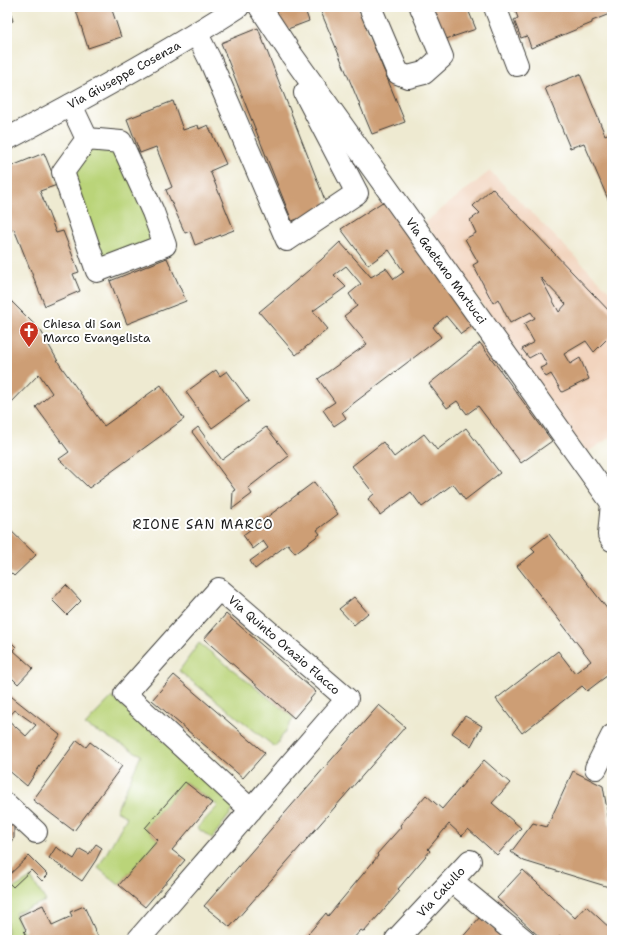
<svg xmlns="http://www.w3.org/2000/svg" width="619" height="947" font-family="'Shantell Sans',sans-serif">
	<rect width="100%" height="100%" fill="#fff"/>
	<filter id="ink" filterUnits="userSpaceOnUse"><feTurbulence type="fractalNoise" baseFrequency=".025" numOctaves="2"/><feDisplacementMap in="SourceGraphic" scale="8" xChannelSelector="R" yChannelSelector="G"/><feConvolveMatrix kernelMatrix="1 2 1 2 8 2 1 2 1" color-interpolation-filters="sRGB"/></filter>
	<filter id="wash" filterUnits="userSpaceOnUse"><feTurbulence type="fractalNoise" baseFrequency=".012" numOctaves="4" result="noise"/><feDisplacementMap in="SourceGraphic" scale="16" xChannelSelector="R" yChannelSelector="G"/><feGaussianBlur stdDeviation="0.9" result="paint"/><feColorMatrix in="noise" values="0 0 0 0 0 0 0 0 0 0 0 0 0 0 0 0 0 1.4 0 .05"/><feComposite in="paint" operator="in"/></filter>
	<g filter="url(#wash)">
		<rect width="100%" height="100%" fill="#eeead1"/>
		<polygon fill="#f2d4be" points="490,171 612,294 612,436 586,453 425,222"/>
		<g fill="#bad479" stroke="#6b784a">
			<polygon points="87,139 121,142 162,236 97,271 63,172"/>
			<polygon points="199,643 294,718 275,747 179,671"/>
			<polygon points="112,697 237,805 212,838 197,828 218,806 185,782 145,828 158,840 119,885 98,868 127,817 116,811 141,755 85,725"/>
			<polygon points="31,878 46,901 15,913 26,940 7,940 7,892"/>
		</g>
		<g id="blocks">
			<g fill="#cd9e75" fill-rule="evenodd">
				<polygon points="7,7 9,7 13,21 7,23"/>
				<polygon points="75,7 111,7 121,37 88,48"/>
				<polygon points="271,7 304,7 309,21 285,30"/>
				<polygon points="319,7 358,7 405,122 372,134"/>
				<polygon points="430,7 467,7 476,29 443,40"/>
				<polygon points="514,7 612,7 612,13 592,21 592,23 531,48 527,36 521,38 514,20 518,18"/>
				<polygon points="258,28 328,208 292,221 221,43"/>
				<polygon points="580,74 605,135 612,132 612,203 610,204 584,143 570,148 545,88"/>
				<polygon points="173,101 183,130 198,125 199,129 208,125 226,164 210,171 234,230 195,245 190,231 185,233 166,190 172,187 156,147 140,153 127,119"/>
				<polygon points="44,153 57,185 40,191 56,233 63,231 79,272 73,274 80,291 45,306 14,229 9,231 7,226 7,199 11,198 7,188 7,168"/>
				<path d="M 492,188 L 612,314 L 612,334 L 594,352 L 586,341 L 564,354 L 570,364 L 580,358 L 589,379 L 562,392 L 551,374 L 546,377 L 540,368 L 547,365 L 540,352 L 529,358 L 522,349 L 534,342 L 524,324 L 535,318 L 531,312 L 510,323 L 498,299 L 493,303 L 473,265 L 478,262 L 465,239 L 476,233 L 470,220 L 480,213 L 473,206 ZM 540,277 L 566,304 L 559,312 Z"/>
				<polygon points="384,201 475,324 461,334 446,316 433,327 441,337 342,412 346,418 334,426 323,410 335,402 318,379 367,344 344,316 357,306 349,294 361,284 346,266 334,275 346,287 313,311 328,329 296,355 259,312 321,260 340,242 371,277 386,268 394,279 404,272 389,250 368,265 341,229"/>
				<polygon points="167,258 186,301 127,324 110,281"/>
				<polygon points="7,297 41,331 60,365 104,426 161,385 184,419 89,488 59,459 69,452 36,407 52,393 39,374 8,406 7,405"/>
				<polygon points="480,343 552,441 521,463 478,406 467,414 457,401 447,408 429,384"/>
				<polygon points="216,370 220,376 227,371 249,401 212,428 186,392"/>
				<polygon points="198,427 222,460 266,427 289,456 248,488 252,494 232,509 233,491 235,490 192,432"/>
				<polygon points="466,428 500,473 465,500 453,484 422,507 411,492 380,515 368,499 374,494 352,466 383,442 394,457 424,434 437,450"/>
				<polygon points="314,482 338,514 317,530 320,534 295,553 288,544 255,569 250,561 268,548 263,541 253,549 243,535"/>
				<polygon points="7,527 36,555 14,576 7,569"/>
				<polygon points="549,534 612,615 612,672 587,691 582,686 522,733 496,699 558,651 575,673 591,661 517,566 535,552 531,548"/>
				<polygon points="66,585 81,601 67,615 52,600"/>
				<polygon points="354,597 368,613 354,625 339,609"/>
				<polygon points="226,614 316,692 294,718 204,639"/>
				<polygon points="7,638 16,647 13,650 33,668 18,684 7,673"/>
				<polygon points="174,675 265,753 243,778 152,700"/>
				<path d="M 7,693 L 60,735 L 27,786 L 7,769 ZM 15,710 L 36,725 L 26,736 L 7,719 Z"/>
				<polygon points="379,705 405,727 230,927 204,906"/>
				<polygon points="465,716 482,726 471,746 452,733"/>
				<polygon points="77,740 86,747 90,742 122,766 74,831 33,800"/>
				<polygon points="484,760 510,783 492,803 521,828 497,855 468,829 462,836 449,824 428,849 430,851 398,889 400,891 364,932 361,930 352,940 303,940 326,913 328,916 378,856 377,854 401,827 400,825 426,795 442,809"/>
				<polygon points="573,771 603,786 612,839 612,888 524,861 511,852 533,823 547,827"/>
				<polygon points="185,782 212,803 172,850 185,860 145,907 119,885 158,840 145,828"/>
				<polygon points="7,819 14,826 14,838 7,846"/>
				<polygon points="96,844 102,848 96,860 82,881 49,858 56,847 74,859 80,849 89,854"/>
				<polygon points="29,856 48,875 42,881 31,870 13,887 7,881 7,877"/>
				<polygon points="523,870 575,918 586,906 612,930 612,940 565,940 560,936 557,940 543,940 497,898"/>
				<polygon points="43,905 52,925 72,916 70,912 84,906 99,939 27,940 24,932 26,930 19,916"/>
				<polygon points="480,917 507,940 460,940"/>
			</g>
		</g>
	</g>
	<g filter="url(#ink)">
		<use href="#blocks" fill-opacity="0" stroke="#3c3b37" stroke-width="1"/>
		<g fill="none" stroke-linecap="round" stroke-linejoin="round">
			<defs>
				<g id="minor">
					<polyline points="260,7 291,54 376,173 612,503 609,535 612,540"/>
					<polyline points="370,7 398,73 408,77 424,73 442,57 421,7"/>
					<polyline points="495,7 517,65"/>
					<polyline points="197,34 210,60 287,240 357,193 305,93"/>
					<polyline points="71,105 87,139"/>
					<polygon points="87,139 121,142 153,212 165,245 97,271 63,172"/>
					<polyline points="596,768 612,736"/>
					<polyline points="7,805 36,832"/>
					<polyline points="452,881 524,940"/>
					<polyline points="138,940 347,699 219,589 125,694 251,810"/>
					<polyline points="396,940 470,861"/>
				</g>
				<path id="major" d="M 7,139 C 85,98 164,55 238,7"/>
			</defs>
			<use href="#minor" stroke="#3c3b37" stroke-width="24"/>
			<use href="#major" stroke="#3c3b37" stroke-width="24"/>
			<use href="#minor" stroke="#fff" stroke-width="22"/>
			<use href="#major" stroke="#fff" stroke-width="22"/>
		</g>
	</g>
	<defs>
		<symbol id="church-pin" viewBox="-11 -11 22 30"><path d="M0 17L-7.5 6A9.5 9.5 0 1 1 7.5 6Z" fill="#c8321e" stroke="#fff"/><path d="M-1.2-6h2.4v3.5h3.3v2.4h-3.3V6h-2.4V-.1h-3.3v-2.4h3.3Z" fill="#fff"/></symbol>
	</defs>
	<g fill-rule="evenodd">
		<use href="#church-pin" x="18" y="320" width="22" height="30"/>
	</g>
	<g text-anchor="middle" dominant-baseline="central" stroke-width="4" stroke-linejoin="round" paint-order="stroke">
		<g font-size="12" fill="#1c1c1c" stroke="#fff">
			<text transform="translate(124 75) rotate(-29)">Via Giuseppe Cosenza</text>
			<text transform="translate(446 271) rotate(54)">Via Gaetano Martucci</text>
			<text transform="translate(284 645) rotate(41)">Via Quinto Orazio Flacco</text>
			<text transform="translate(441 892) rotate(-47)">Via Catullo</text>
		</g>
		<g font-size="12" fill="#1c1c1c" stroke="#fff" text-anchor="start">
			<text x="43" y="324">Chiesa di San<tspan x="43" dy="14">Marco Evangelista</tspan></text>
		</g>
		<g font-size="13" letter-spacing="1" fill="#1c1c1c" stroke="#fff">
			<text x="203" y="524">RIONE SAN MARCO</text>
		</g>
	</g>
	<rect width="619" height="947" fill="none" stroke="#fff" stroke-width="24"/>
</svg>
